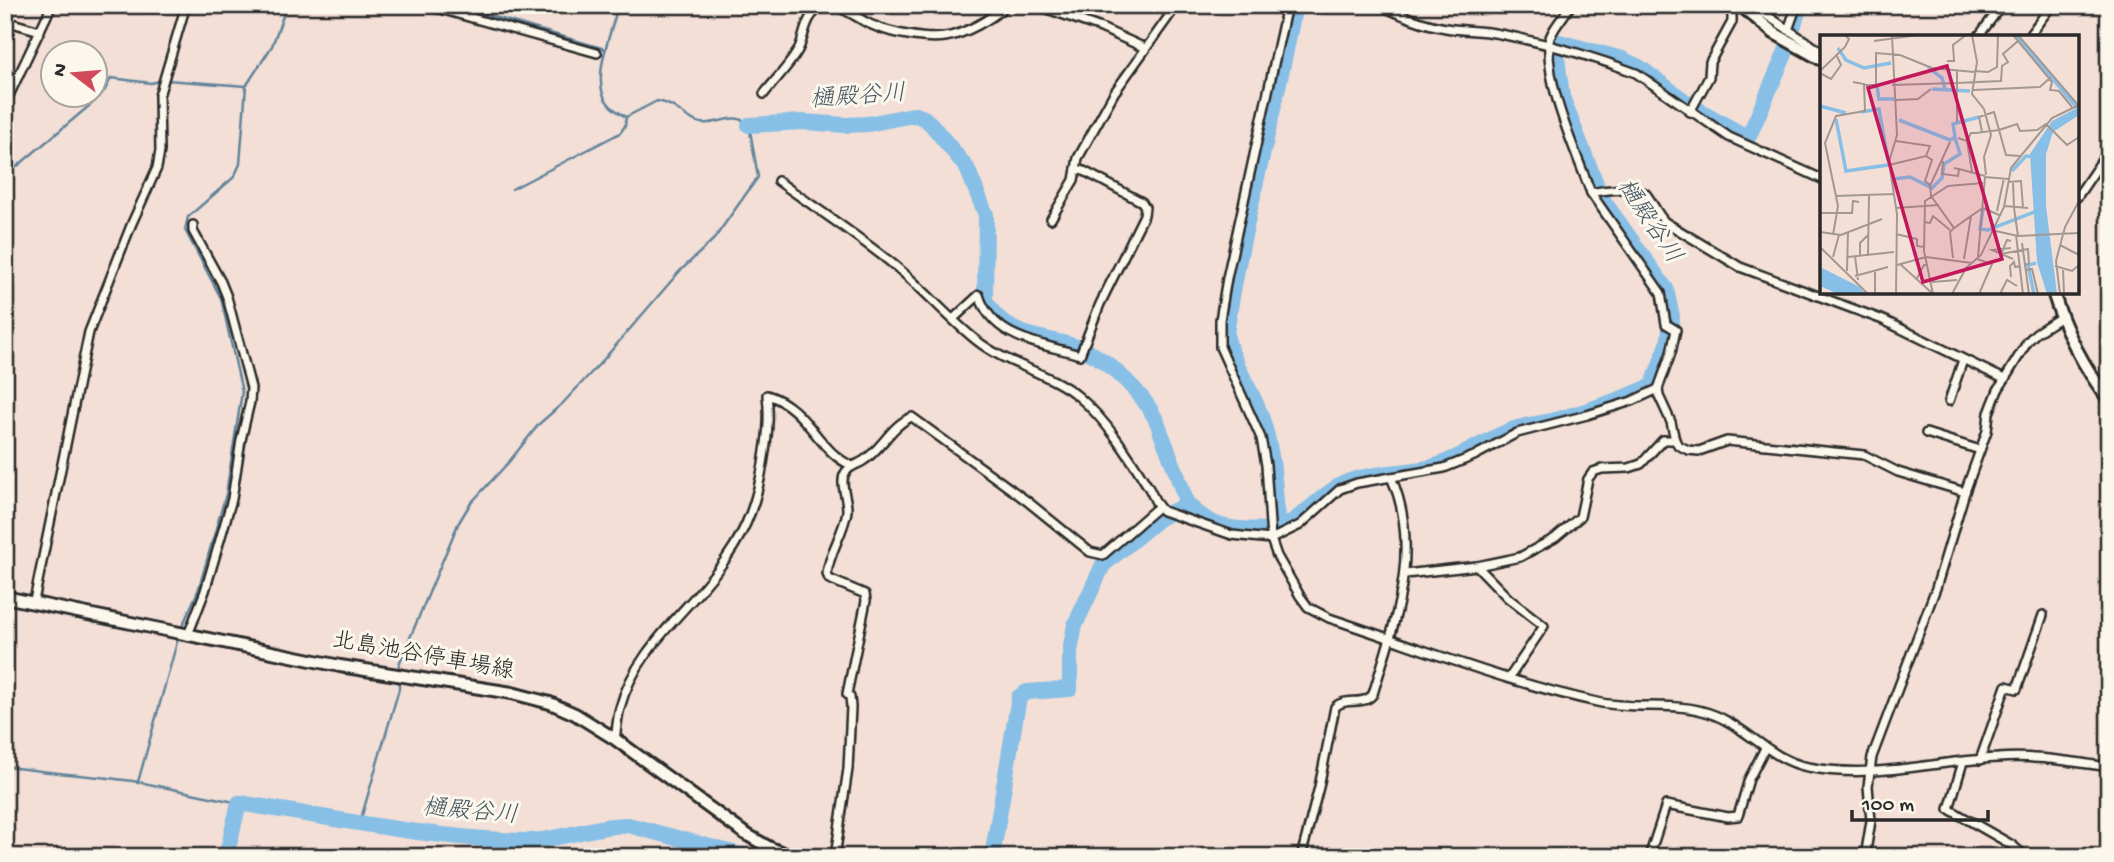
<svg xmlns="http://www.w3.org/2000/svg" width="2114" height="862" font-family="'Gochi Hand','Klee One',sans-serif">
	<rect width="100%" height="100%" fill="#f3dfd6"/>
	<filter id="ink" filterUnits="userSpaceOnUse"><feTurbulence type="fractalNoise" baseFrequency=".0143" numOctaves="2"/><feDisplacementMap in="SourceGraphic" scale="14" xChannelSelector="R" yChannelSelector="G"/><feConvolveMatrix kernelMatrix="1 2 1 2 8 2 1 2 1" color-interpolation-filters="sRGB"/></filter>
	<g filter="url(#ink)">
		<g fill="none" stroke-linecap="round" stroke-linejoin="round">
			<g stroke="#62849b" stroke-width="2.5">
				<polyline points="454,5 605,49"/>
				<polyline points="166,80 246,86"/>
				<polyline points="5,173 14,169 95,101 105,90 111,78 151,83 160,81"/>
				<polyline points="512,189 620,133 625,126 626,117"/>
				<polyline points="181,629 198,591 226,494 242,392 221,298 185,230 188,217 234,177 240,164 246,86 272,46 287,5"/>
				<path d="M 399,671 L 399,664 L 458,524 L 470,504 L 508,463 L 539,424 L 563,403 L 604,359 L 679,272 L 714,239 L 758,177 L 749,125 C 734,110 719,126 701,123 C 685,120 677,104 657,101 L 626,117 C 620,113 612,109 608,103 C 589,81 613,30 618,5"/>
				<path d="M 5,766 C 50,774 94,775 138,782 L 179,635"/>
				<polyline points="139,782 239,803"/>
				<polyline points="360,822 399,689 399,677"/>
			</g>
			<g stroke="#87bfe6" stroke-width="16">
				<path d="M 749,125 L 803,122 L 846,125 L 868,124 L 908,116 L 916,115 L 924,118 L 931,124 L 967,168 L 986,215 L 985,300 C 1008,344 1050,334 1087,351 C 1111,363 1143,394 1155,418 C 1159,424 1160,432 1163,438 C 1172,460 1180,482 1187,504 L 1158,519 L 1103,565 L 1075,625 L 1070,651 L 1070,689 L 1027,692 L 1019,697 L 992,857"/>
				<path d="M 1187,504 C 1217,534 1239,529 1278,530 C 1275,490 1274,451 1260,413 C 1250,387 1232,362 1226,334 C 1242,223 1275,115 1295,5"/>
				<path d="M 1278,530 C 1306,517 1326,488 1353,480 C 1378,472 1406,473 1432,467 C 1462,459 1485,439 1514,429 C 1526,425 1539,424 1551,421 C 1585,412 1620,400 1652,386 L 1668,344 L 1672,317 L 1666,289 L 1602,199 L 1562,97 L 1555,41 L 1622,59 L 1639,67 L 1690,105 L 1748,138 L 1785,54 L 1800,5"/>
				<path d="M 226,857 L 239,803 C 334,818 430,839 527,841 C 559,841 593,825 628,825 L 748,857"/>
			</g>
			<defs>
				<g id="minor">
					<polyline points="416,5 440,9 597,53"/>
					<polyline points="1036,5 1101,28 1145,48"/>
					<path d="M 1287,5 L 1227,278 L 1220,320 L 1220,347 L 1261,438 L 1266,465 L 1271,539 L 1277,556 L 1300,596 L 1308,607 L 1329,618 C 1418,647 1505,682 1597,702 C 1632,710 1668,702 1702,711 C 1743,721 1767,759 1808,767 C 1873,780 1934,761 1998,758 C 2035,755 2072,762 2109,767"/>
					<path d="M 1379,5 C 1401,15 1422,24 1446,28 C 1464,31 1482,30 1500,34 C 1546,43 1592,56 1636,73 L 1729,137 L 1822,179"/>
					<path d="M 1571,5 C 1565,15 1550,31 1549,42 C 1546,89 1575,149 1591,193 C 1602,190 1638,186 1646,194 C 1653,203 1657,214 1665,222 L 1740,267 L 1883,320 L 2004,379"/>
					<polyline points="1751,5 1822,52"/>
					<polyline points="5,21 40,31"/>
					<polyline points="1788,30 1797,5"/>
					<polyline points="1978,37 2002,5"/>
					<polyline points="2028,37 2052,5"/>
					<path d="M 764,94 C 775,80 788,67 797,52 C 806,37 803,15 823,7 C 837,1 859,20 872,25 C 890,33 926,40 945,37 C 966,34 991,19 1007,5"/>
					<polyline points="5,104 52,5"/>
					<polyline points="1690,112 1709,77 1710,62 1732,22 1732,13 1725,5"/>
					<polyline points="1076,169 1078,158 1114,93 1177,5"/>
					<path d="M 778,181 C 817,209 857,235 894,265 C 923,288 947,317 976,340 C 1007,365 1049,372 1079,397 C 1106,420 1128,454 1147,485 C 1153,494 1155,505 1163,511 L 1232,535 L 1271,539 L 1300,525 L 1340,489 L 1357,483 L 1444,468 L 1474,456 L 1517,433 L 1587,415 L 1632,401 L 1658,389 L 1671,353 L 1676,330 L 1666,324 L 1661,293 L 1591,193"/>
					<polyline points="2077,197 2109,150"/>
					<path d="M 953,319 L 979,295 C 993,340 1041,343 1080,355 L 1100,304 L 1144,215 L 1145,207 L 1142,202 L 1084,171 L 1076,169 L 1074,180 L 1051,219"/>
					<polyline points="1658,389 1659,396 1671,422 1675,440 1678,445 1688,450 1699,451 1727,441 1864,455 1898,472 1965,492"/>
					<polyline points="1949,401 1963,360"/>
					<polyline points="1926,433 1980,450"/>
					<polyline points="1405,574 1477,566"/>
					<polyline points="34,601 89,332 132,223 157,168 160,151 159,96 186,5"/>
					<polyline points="188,635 205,591 232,499 241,440 250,402 251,388 227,297 221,282 193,231 193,225"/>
					<polyline points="1509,678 1544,626 1508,598 1477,566 1520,557 1555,538 1580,517 1588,479 1593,472 1602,469 1629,468 1641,464 1663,440 1675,440"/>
					<path d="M 615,739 C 617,729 617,718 620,708 C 636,646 693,608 727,557 C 748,527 757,499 763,464 C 767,440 770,419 767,395 C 808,407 818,453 853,466"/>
					<polyline points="1980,760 2006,686 2017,689 2043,615"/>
					<polyline points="1963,762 1949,809 2012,845 2026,857"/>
					<path d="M 835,857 L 848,769 L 851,707 L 850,697 L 847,694 L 866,601 L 865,594 L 829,579 L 827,574 C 829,552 844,533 847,511 C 848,499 839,483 845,473 C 849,466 857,465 863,461 C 882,449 891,425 912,417 L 1027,501 L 1090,552 L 1103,555 L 1158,507"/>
					<path d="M 1301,857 L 1319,787 L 1335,707 C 1347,696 1363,707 1373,694 C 1394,624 1423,549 1391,477"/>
					<polyline points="1649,857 1666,805 1728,817 1738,816 1749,779 1765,748"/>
					<polyline points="1865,857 1871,821 1868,786 1872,757 1936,588 1965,492 1987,431 1989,413 1998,390 2028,341 2036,333 2061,317"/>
				</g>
				<g id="secondary">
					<polyline points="1740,5 1774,33 1822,60"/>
					<path d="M 2053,292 C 2065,331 2084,368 2109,400"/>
					<polyline points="5,597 340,666 512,693 550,703 575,714 615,739 744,833 770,848 793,857"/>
				</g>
			</defs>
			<use href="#minor" stroke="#2b2b2b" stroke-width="12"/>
			<use href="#secondary" stroke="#2b2b2b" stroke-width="16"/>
			<use href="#minor" stroke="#fbf7ec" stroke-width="7"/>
			<use href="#secondary" stroke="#fbf7ec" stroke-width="10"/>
		</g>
	</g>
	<g text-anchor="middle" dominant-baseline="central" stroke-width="6" stroke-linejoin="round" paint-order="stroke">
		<g font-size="23" fill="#2b2b2b" stroke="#fbf7ec">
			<text transform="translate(423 657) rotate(10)">北島池谷停車場線</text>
		</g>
		<g font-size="24" font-style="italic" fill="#475763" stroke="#fbf7ec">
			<text transform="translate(858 98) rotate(-4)">樋殿谷川</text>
			<text transform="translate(1648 222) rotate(56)">樋殿谷川</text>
			<text transform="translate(470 813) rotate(5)">樋殿谷川</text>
		</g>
	</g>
	<g transform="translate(1820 35)">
		<rect width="259" height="259" fill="#f3dfd6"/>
		<path d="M 259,72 L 259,80 L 233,97 L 226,119 L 226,171 L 237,259 L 227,259 L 217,227 L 210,119 L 232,86 ZM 0,232 L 38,251 L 46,259 L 18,259 L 0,251 Z" fill="#87bfe6"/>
		<path fill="none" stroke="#87bfe6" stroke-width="3.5" d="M 196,0 L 259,75M 18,13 L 26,25 L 44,33 L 71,28M 108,32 L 122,43 L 125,54M 57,51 L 59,64 L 75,64M 112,54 L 150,56M 0,71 L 26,78M 41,77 L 59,74 L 68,125M 16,84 L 26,136 L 68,130M 79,85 L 130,105 L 135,102 L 133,89 L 159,82M 192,136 L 206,121 L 214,122M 73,144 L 90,142 L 112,153 L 122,143 L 124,129 L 140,119 L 135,103M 163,174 L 160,194 L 168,195 L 217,176M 214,259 L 208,230 L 216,228"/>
		<path fill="none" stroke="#a39792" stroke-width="2" d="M 72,0 L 77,100 L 69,127 L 77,179 L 76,259M 152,0 L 157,27 L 152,59 L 164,74 L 171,100 L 164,122 L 166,140M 193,0 L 232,47 L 230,55 L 239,56 L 252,72M 198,0 L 258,70M 54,6 L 98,0M 127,26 L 134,26 L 133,10 L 146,0M 137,35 L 137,87M 0,36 L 25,12 L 29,4 L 25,0M 154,36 L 168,37 L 177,32 L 178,0M 0,38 L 11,44 L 21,30 L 16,19M 136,48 L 181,46 L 182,31 L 188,27 L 183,19 L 198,6M 44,50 L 56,50 L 56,18 L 80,20 L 112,33 L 154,37M 72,50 L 136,48M 153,55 L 220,52 L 231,42M 76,65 L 98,64 L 111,54M 138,103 L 147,106 L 152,137M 76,106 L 110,111 L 106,121M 147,106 L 151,98 L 156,98 L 179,95 L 174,77 L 159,82 L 162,97M 130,107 L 110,151 L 111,161 L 134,193 L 151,181M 200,121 L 186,120 L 179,95 L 197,89 L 200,96 L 217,95 L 226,89 L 247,110 L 259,102M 123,126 L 122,139 L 138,141 L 139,134 L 134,133M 69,130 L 106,121 L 112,125 L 105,146 L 110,150M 139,134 L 165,141M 188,147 L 201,146 L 203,173M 193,147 L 194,173M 15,161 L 74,159M 185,171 L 208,173M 76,173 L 119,170M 194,173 L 198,201M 177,176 L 184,143M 0,178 L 32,178 L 33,166 L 39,167M 104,187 L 110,188 L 113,181 L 130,195M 171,195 L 198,201 L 259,198M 0,197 L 21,200 L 62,184M 76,199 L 97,204 L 97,211 L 104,212M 13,200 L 18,171 L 5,108 L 16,81 L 45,76 L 44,49 L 33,47M 196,200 L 203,259M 191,206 L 187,205 L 181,219 L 208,214 L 209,229 L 205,230M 202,208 L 209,259M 240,210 L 259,220M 0,212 L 48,259M 191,213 L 172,215 L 193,224M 40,220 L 40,208 L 48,200M 48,220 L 49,161M 35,221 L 38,245M 13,222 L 19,200M 28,222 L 74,217M 158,222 L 165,142 L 189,144M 133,223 L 130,197 L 134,193M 144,224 L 151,181 L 163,173 L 179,180M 157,224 L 172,229 L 159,259M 80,229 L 112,258M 77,230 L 106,222 L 152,228M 235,231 L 252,236 L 259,230M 243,233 L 244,259M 206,235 L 212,234 L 218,259M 27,236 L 28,197M 35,241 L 68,232M 191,242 L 190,231 L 194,227 L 195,232 L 200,231M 96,245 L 104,230 L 108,230M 112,247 L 137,245M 55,259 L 55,237M 113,259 L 104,216 L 105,166 L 128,151 L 163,148M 132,259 L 146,233 L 161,220 L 184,172 L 191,133 L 232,83 L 259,70M 180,259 L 187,245 L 197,251M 240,259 L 236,226 L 245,192 L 259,166"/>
		<path fill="#c2185b" fill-opacity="0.15" stroke="#c2185b" stroke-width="3.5" d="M 127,31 L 182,224 L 103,247 L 48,53 Z"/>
		<rect width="259" height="259" fill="none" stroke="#2b2b2b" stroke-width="3.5"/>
	</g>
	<rect width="2114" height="862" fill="none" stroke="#fbf7ec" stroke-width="28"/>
	<rect x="14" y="14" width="2086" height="834" fill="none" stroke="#2b2b2b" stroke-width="2.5" filter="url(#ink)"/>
	<g transform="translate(74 74) rotate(286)"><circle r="33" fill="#fbf7ec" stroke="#a8a59f" stroke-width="2"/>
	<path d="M0-5L12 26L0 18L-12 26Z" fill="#d1495b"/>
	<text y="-10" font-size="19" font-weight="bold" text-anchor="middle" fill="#2b2b2b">N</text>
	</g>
	<path d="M1852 810v10h136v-10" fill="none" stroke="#2b2b2b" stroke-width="3.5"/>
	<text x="1862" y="810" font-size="21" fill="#2b2b2b" stroke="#fbf7ec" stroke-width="5" paint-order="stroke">100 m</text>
</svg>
